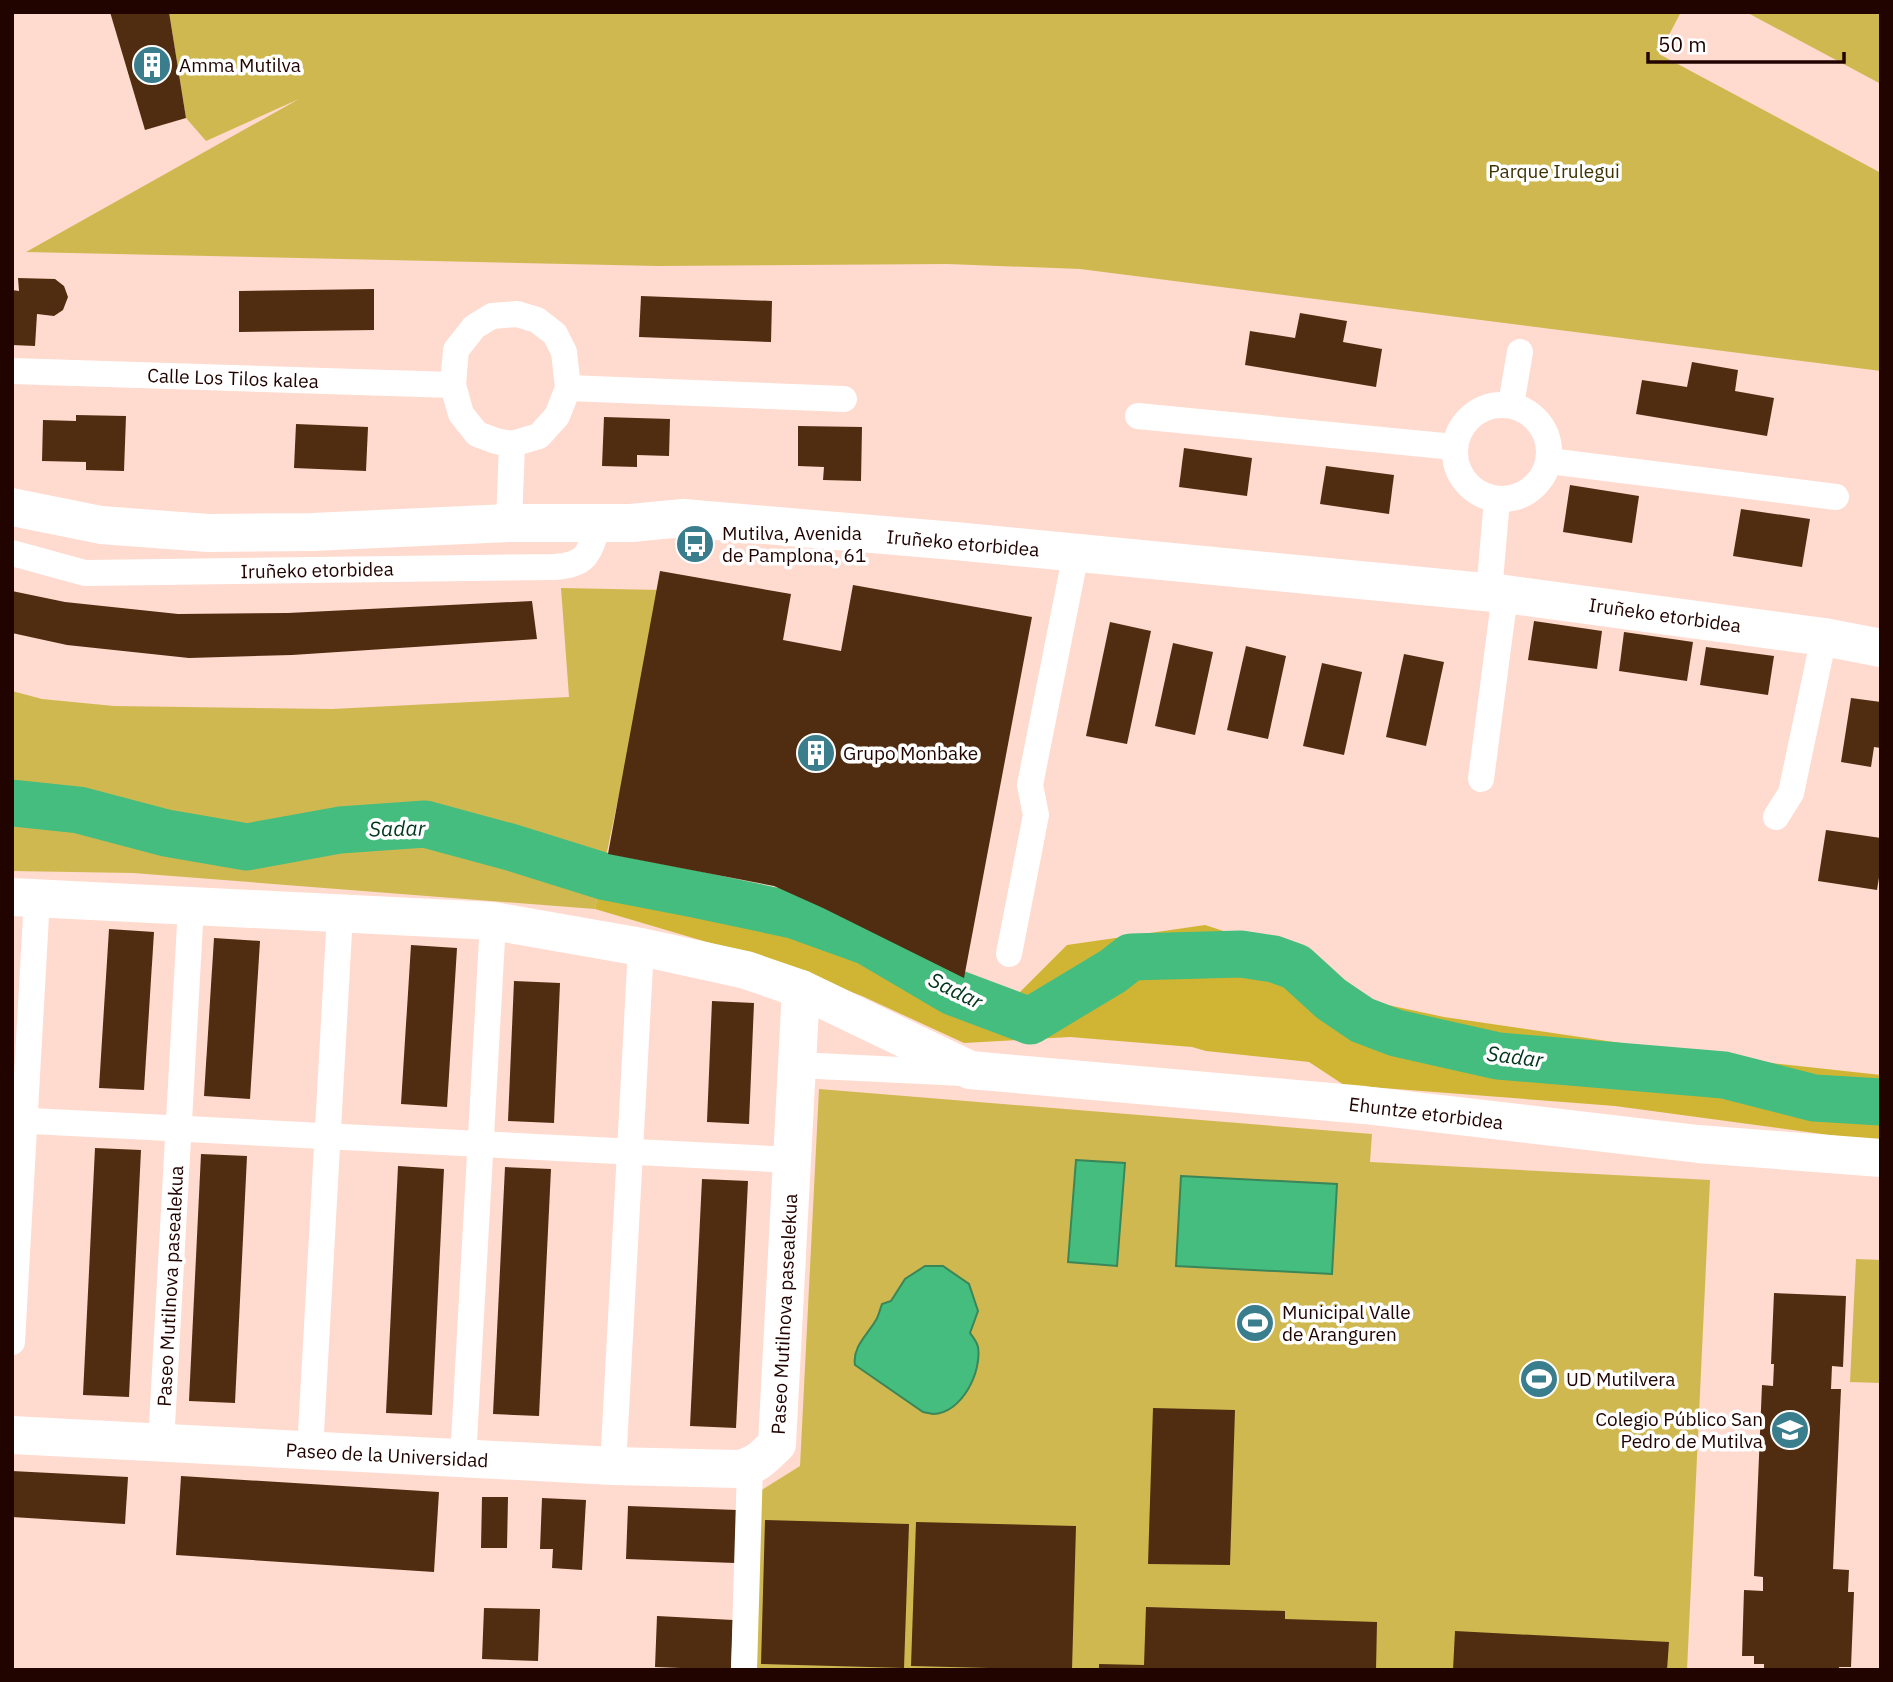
<svg xmlns="http://www.w3.org/2000/svg" width="1893" height="1682" font-family="'IBM Plex Sans',sans-serif">
	<rect width="100%" height="100%" fill="#ffdacf"/>
	<g fill="#d0b851">
		<polygon points="169,12 1681,12 1659,54 1881,173 1881,371 1080,269 947,264 658,266 26,252 299,99 206,141 186,118"/>
		<polygon points="1746,12 1881,12 1881,84"/>
		<polygon points="561,588 662,590 595,909 133,873 12,871 12,691 42,699 114,706 332,709 569,697"/>
		<polygon points="819,1089 1372,1134 1370,1162 1710,1180 1687,1670 748,1670 755,1494 800,1466"/>
		<polygon points="1856,1259 1881,1260 1881,1383 1850,1382"/>
	</g>
	<polygon fill="#d0b535" points="605,861 767,898 869,937 958,984 1013,999 1067,945 1205,925 1297,955 1341,995 1444,1017 1716,1057 1881,1075 1881,1142 1615,1106 1344,1085 1309,1062 1206,1051 1192,1047 1070,1037 964,1043 862,996 744,953 595,909"/>
	<g fill="#44bd7e" stroke="#3a8658" stroke-width="2">
		<polygon points="1076,1160 1125,1163 1117,1266 1068,1262"/>
		<polygon points="1181,1176 1337,1184 1332,1274 1176,1266"/>
		<path d="M 925,1266 L 943,1266 L 969,1284 L 978,1311 L 970,1333 C 973,1337 977,1342 978,1347 C 982,1372 962,1413 933,1414 C 933,1414 923,1412 923,1412 L 855,1365 C 852,1347 868,1334 876,1320 C 879,1315 880,1309 882,1304 L 891,1301 L 905,1279 Z"/>
	</g>
	<g fill="none" stroke-linecap="round" stroke-linejoin="round">
		<polyline stroke="#44bd7e" stroke-width="47" points="12,803 79,810 166,833 247,847 340,830 425,824 510,847 606,877 694,894 793,915 868,942 953,992 1030,1021 1113,971 1131,957 1241,954 1274,959 1296,967 1331,999 1362,1020 1396,1033 1498,1056 1724,1075 1814,1098 1881,1102"/>
	</g>
	<g fill="#502d11">
		<polygon points="110,12 169,12 186,118 145,130"/>
		<polygon points="18,278 55,279 64,286 68,297 63,310 54,316 37,314 35,346 12,345 12,290 19,291"/>
		<polygon points="374,289 374,330 239,332 239,291"/>
		<polygon points="641,296 772,301 771,342 639,337"/>
		<polygon points="1300,313 1347,321 1343,342 1382,349 1376,387 1245,365 1250,331 1295,338"/>
		<polygon points="1692,362 1738,370 1735,391 1774,398 1767,436 1636,414 1642,380 1687,387"/>
		<polygon points="76,415 126,416 124,471 86,470 86,462 42,461 43,420 76,421"/>
		<polygon points="604,417 670,419 669,456 637,455 637,467 602,466"/>
		<polygon points="296,424 368,427 366,471 294,468"/>
		<polygon points="798,426 862,427 861,481 823,480 824,467 798,466"/>
		<polygon points="1184,448 1252,458 1247,496 1179,487"/>
		<polygon points="1326,466 1394,475 1389,514 1320,504"/>
		<polygon points="1570,485 1639,496 1632,543 1563,532"/>
		<polygon points="1741,509 1810,519 1802,567 1733,556"/>
		<polygon points="660,571 791,594 783,640 841,651 853,585 1032,617 964,978 823,908 774,886 608,854"/>
		<polygon points="12,591 65,602 178,614 288,613 532,601 537,639 292,655 189,658 67,645 12,633"/>
		<polygon points="1534,621 1602,631 1597,669 1528,660"/>
		<polygon points="1110,622 1151,631 1127,744 1086,736"/>
		<polygon points="1624,632 1693,642 1687,681 1619,671"/>
		<polygon points="1173,643 1213,652 1195,735 1155,726"/>
		<polygon points="1246,646 1286,656 1268,739 1227,730"/>
		<polygon points="1706,647 1774,656 1768,695 1700,685"/>
		<polygon points="1404,654 1444,662 1426,746 1386,737"/>
		<polygon points="1322,663 1362,672 1344,755 1303,746"/>
		<polygon points="1851,698 1881,702 1881,748 1874,747 1871,767 1841,762"/>
		<polygon points="1826,830 1881,838 1881,865 1877,890 1818,881"/>
		<polygon points="109,929 154,932 144,1090 99,1088"/>
		<polygon points="214,938 260,941 250,1099 204,1096"/>
		<polygon points="411,945 457,948 447,1107 401,1104"/>
		<polygon points="514,981 560,983 554,1123 508,1121"/>
		<polygon points="712,1001 754,1003 749,1124 707,1122"/>
		<polygon points="95,1148 141,1150 129,1397 83,1395"/>
		<polygon points="201,1154 247,1156 235,1403 189,1401"/>
		<polygon points="398,1166 444,1169 432,1415 386,1413"/>
		<polygon points="505,1167 551,1169 539,1416 493,1414"/>
		<polygon points="702,1179 748,1181 736,1428 690,1426"/>
		<polygon points="1774,1293 1846,1296 1843,1367 1832,1366 1831,1389 1841,1389 1833,1569 1849,1570 1848,1592 1854,1592 1851,1667 1839,1667 1839,1670 1764,1670 1764,1664 1754,1664 1754,1656 1742,1656 1744,1590 1763,1591 1763,1577 1754,1576 1762,1385 1773,1386 1774,1364 1771,1364"/>
		<polygon points="1153,1408 1235,1410 1230,1565 1148,1564"/>
		<polygon points="12,1471 128,1477 125,1524 12,1517"/>
		<polygon points="181,1476 439,1492 434,1572 176,1555"/>
		<polygon points="482,1497 508,1497 507,1548 481,1548"/>
		<polygon points="542,1498 586,1500 582,1570 552,1568 553,1549 540,1549"/>
		<polygon points="628,1506 737,1510 735,1563 626,1559"/>
		<polygon points="765,1520 909,1524 904,1668 761,1664"/>
		<polygon points="916,1522 1076,1526 1072,1670 911,1666"/>
		<polygon points="1146,1607 1285,1611 1285,1619 1377,1622 1376,1670 1099,1670 1099,1664 1144,1665"/>
		<polygon points="484,1608 540,1609 538,1661 482,1659"/>
		<polygon points="657,1616 733,1620 731,1670 655,1667"/>
		<polygon points="1455,1631 1669,1642 1667,1670 1453,1670"/>
	</g>
	<g fill="none" stroke-linecap="round" stroke-linejoin="round">
		<g stroke="#fff" stroke-width="26">
			<polygon points="517,314 537,320 555,334 564,352 568,388 557,416 539,436 512,444 496,441 477,434 461,414 453,385 456,350 474,327 492,316"/>
			<polyline points="12,371 453,385"/>
			<polyline points="568,388 844,399"/>
			<circle cx="1502" cy="452" r="47"/>
			<polyline points="1511,405 1520,352"/>
			<polyline points="1138,416 1454,447"/>
			<polyline points="1549,461 1836,497"/>
			<polyline points="509,523 512,444"/>
			<path d="M 12,553 L 85,573 L 554,567 C 588,565 589,553 599,523"/>
			<polyline points="1489,592 1497,500"/>
			<polyline points="1481,779 1505,594"/>
			<polyline points="1776,817 1791,793 1824,637"/>
			<polyline points="1009,954 1036,815 1030,785 1076,553"/>
			<polyline points="797,1065 963,1073"/>
			<polyline points="12,1120 792,1160"/>
			<polyline points="12,1342 37,898"/>
			<polyline points="161,1443 191,906"/>
			<polyline points="310,1451 340,914"/>
			<polyline points="463,1459 493,921"/>
			<polyline points="613,1466 641,947"/>
			<polyline points="744,1670 750,1466"/>
		</g>
		<g stroke="#fff" stroke-width="38">
			<polyline points="12,507 101,525 208,533 312,532 509,523 631,523 683,518 955,541 1505,594 1824,637 1881,648"/>
			<polyline points="12,897 493,921 641,947 746,970 801,989 970,1070 1364,1105 1698,1144 1881,1158"/>
			<path d="M 12,1435 L 613,1466 L 738,1469 C 757,1465 763,1458 777,1444 L 801,989"/>
		</g>
	</g>
	<defs>
		<symbol id="building-disc" viewBox="-11 -11 22 22"><circle r="9.5" fill="#3a7d8d" stroke="#fff"/><path d="M-4-6H4V6H1V3H-1V6H-4ZM-2.5-4.3h1.7v1.8h-1.7ZM.8-4.3h1.7v1.8H.8ZM-2.5-1h1.7V.8h-1.7ZM.8-1h1.7V.8H.8Z" fill="#fff"/></symbol>
		<symbol id="bus-disc" viewBox="-11 -11 22 22"><circle r="9.5" fill="#3a7d8d" stroke="#fff"/><path d="M-5-6H5V4H4V6H2V4H-2V6H-4V4H-5ZM-3.5-4V0h7V-4ZM-3.5 1.2v1.5H-2V1.2ZM2 1.2v1.5H3.5V1.2Z" fill="#fff"/></symbol>
		<symbol id="stadium-disc" viewBox="-11 -11 22 22"><circle r="9.5" fill="#3a7d8d" stroke="#fff"/><path d="M0-5a6.5 5 0 1 0 0 10a6.5 5 0 1 0 0-10ZM-3.5-1.8h7v3.6h-7Z" fill="#fff"/></symbol>
		<symbol id="school-disc" viewBox="-11 -11 22 22"><circle r="9.5" fill="#3a7d8d" stroke="#fff"/><path d="M0-5L7-2L0 1L-7-2ZM-4 1L0 2.5L4 1V4Q0 6-4 4Z" fill="#fff"/></symbol>
	</defs>
	<g fill-rule="evenodd">
		<use href="#building-disc" x="130" y="43" width="44" height="44"/>
		<use href="#bus-disc" x="673" y="522" width="44" height="44"/>
		<use href="#building-disc" x="794" y="731" width="44" height="44"/>
		<use href="#stadium-disc" x="1233" y="1301" width="44" height="44"/>
		<use href="#stadium-disc" x="1517" y="1357" width="44" height="44"/>
		<use href="#school-disc" x="1768" y="1408" width="44" height="44"/>
	</g>
	<g text-anchor="middle" dominant-baseline="central" stroke-width="7" stroke-linejoin="round" paint-order="stroke">
		<g font-size="19" fill="#210400" stroke="#fff" text-anchor="start">
			<text x="179" y="65">Amma Mutilva</text>
			<text x="722" y="533">Mutilva, Avenida<tspan x="722" dy="22">de Pamplona, 61</tspan></text>
			<text x="843" y="753">Grupo Monbake</text>
			<text x="1282" y="1312">Municipal Valle<tspan x="1282" dy="22">de Aranguren</tspan></text>
			<text x="1566" y="1379">UD Mutilvera</text>
			<text x="1763" y="1419" text-anchor="end">Colegio Público San<tspan x="1763" dy="22">Pedro de Mutilva</tspan></text>
		</g>
		<g font-size="19" fill="#3e3300" stroke="#fff">
			<text x="1554" y="171">Parque Irulegui</text>
		</g>
		<g font-size="19" fill="#210400" stroke="#fff">
			<text transform="translate(233 378) rotate(2)">Calle Los Tilos kalea</text>
			<text transform="translate(963 543) rotate(5)">Iruñeko etorbidea</text>
			<text transform="translate(317 570) rotate(-1)">Iruñeko etorbidea</text>
			<text transform="translate(1665 615) rotate(8)">Iruñeko etorbidea</text>
			<text transform="translate(1426 1113) rotate(7)">Ehuntze etorbidea</text>
			<text transform="translate(170 1286) rotate(-87)">Paseo Mutilnova pasealekua</text>
			<text transform="translate(784 1314) rotate(-87)">Paseo Mutilnova pasealekua</text>
			<text transform="translate(387 1455) rotate(3)">Paseo de la Universidad</text>
		</g>
		<g font-size="21" font-style="italic" fill="#00351c" stroke="#fff">
			<text transform="translate(397 828) rotate(-1)">Sadar</text>
			<text transform="translate(956 990) rotate(26)">Sadar</text>
			<text transform="translate(1515 1056) rotate(7)">Sadar</text>
		</g>
	</g>
	<rect width="1893" height="1682" fill="none" stroke="#210400" stroke-width="28"/>
	<path d="M1648 52v10h196v-10" fill="none" stroke="#210400" stroke-width="3.5"/>
	<text x="1658" y="52" font-size="21" fill="#210400" stroke="#ffffff" stroke-width="5" paint-order="stroke">50 m</text>
</svg>
